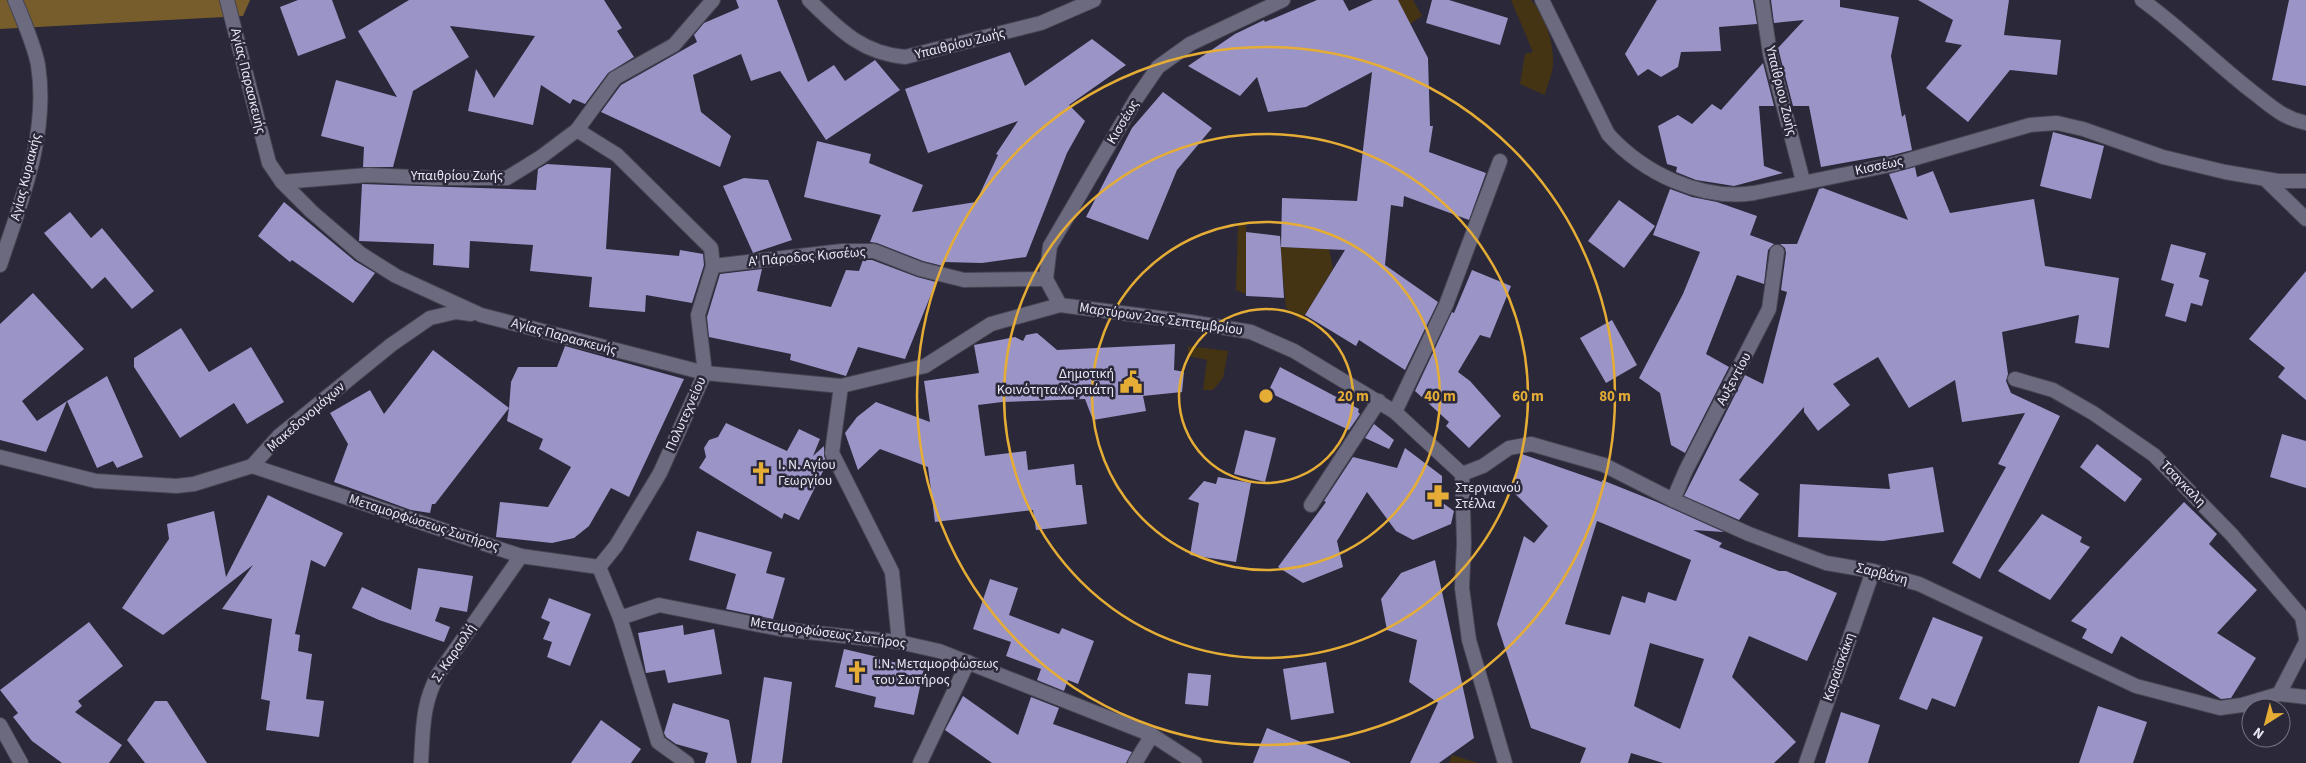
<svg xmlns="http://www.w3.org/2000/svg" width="2306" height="763" font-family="'Source Sans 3',sans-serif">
	<rect width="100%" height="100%" fill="#2a2839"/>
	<g fill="#453413">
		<polygon points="1398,0 1413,0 1422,16 1410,24"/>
		<path d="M 1511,0 L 1531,0 C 1546,17 1554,43 1553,65 C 1552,75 1547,86 1545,95 L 1520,84 L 1525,54 L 1533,52 Z"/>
		<polygon points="1238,225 1246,225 1246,294 1236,290"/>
		<polygon points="1280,247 1329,249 1333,269 1301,321 1286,308"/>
		<polygon points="1188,346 1228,351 1223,378 1213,390 1203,390 1207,360 1188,356"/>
		<polygon points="1452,755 1478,763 1449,763"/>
	</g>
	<polygon fill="#775d2c" points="0,0 250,0 243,16 0,29"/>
	<g fill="#9a94c7" fill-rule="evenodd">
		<polygon points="298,0 332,0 346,38 298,56 280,7"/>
		<polygon points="409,0 604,0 622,28 617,31 634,57 608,73 585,104 573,99 570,104 541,85 533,125 468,111 476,69 494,98 535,36 450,26 469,57 413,91 393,167 363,167 364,147 321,136 336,80 397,97 358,31"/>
		<polygon points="736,0 777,0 808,82 834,65 845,81 875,60 900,90 826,140 780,71 751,81 741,54 693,75 701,112 731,136 720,167 601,112 621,85 697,42 694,35 704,23 739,8"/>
		<polygon points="1317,0 1343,0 1349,11 1373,0 1398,0 1428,58 1430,126 1433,126 1429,152 1486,173 1469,220 1404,196 1403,207 1391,205 1385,265 1438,302 1405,370 1359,340 1356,346 1305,315 1345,250 1281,247 1282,198 1357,201 1372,72 1306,107 1268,112 1257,77 1240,96 1188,66 1235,34 1264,20 1265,22"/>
		<polygon points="1432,0 1449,0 1508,18 1500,45 1426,23"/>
		<polygon points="1657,0 1753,0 1757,24 1719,27 1721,51 1681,52 1678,67 1661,77 1648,69 1638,76 1625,54"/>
		<polygon points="1771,0 1840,0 1840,7 1899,17 1891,56 1902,117 1905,114 1912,150 1882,158 1882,156 1821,167 1809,106 1793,106 1778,48 1804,20 1774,23"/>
		<polygon points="1918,0 2009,0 2004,35 2061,40 2057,75 2010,70 1968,122 1926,88 1962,45 1945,42 1953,20"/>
		<polygon points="2289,0 2306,0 2306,86 2272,80"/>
		<polygon points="1092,39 1126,65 1069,105 1085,121 1067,153 1026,257 982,263 944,262 943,266 923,261 877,243 870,242 881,215 804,197 817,141 871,154 869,163 923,185 912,212 976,202 998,155 996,154 1018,121 928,153 905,89 1010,52 1025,86"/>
		<polygon points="1763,63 1774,106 1759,106 1764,166 1783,173 1734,186 1696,180 1676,172 1677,167 1667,164 1658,126 1678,115 1692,124 1712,104 1721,110"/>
		<polygon points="1163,92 1212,128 1177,170 1148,240 1086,217 1132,128"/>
		<polygon points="2053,132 2104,146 2091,199 2040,186"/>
		<polygon points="547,164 611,168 606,249 679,256 680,250 703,254 704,265 692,303 646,295 645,312 589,307 592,277 530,271 533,245 470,241 469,268 433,265 434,244 359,241 362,184 536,190 538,169"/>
		<polygon points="1915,167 1917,177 1933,171 1950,213 2034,199 2045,266 2119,278 2109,348 2075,343 2079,315 2002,332 2008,374 2006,381 2011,393 2060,416 1980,579 1952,563 2006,467 1998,464 2025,413 1962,422 1955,380 1909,408 1878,357 1833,384 1850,405 1818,431 1804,412 1804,407 1739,480 1759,494 1739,520 1684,496 1745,375 1763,384 1787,292 1781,290 1786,253 1785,248 1780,244 1797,244 1819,189 1823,188 1908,220 1889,174"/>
		<polygon points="744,178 768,180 792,240 753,253 723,186"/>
		<polygon points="1670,189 1692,197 1717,202 1757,216 1750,235 1774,244 1768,250 1764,284 1737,275 1706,354 1729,367 1685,453 1671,445 1660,393 1639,378 1683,294 1700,252 1653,235"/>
		<polygon points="1619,200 1655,226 1624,268 1588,241"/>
		<polygon points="284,202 355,261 375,273 353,303 292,260 290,262 258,236"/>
		<polygon points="70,212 91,238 102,228 154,291 132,309 105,277 92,289 44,233"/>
		<polygon points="1246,232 1280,236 1284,298 1246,296"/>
		<polygon points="2171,244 2206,253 2199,277 2209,280 2202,306 2191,303 2186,322 2165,316 2174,284 2161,280"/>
		<polygon points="863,260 872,260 917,277 936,282 905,359 858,347 846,376 790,360 791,354 709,337 707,317 720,274 762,269 757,291 831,307 846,270 859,271"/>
		<polygon points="1472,270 1511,286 1490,338 1480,335 1458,372 1470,381 1501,416 1469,448 1446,426 1449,422 1415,391 1452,312 1454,313"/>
		<polygon points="2306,271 2306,400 2278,377 2285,368 2249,339"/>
		<polygon points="33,293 84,349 22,401 37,421 67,401 46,452 0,440 0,324"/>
		<polygon points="1612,320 1637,365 1606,383 1580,338"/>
		<polygon points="181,328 209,372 251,347 284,402 247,424 234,403 180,438 134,367 134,358"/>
		<polygon points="1037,333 1057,350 1175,344 1174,370 1184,372 1182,392 1143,396 1146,411 1093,420 1085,399 1002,402 978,405 985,456 1026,451 1028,470 1074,464 1076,485 1082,485 1087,524 1036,530 1033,510 935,522 928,467 880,449 858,470 845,433 857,417 876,402 930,422 924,381 979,373 974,345 1015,337 1023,341 1026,335"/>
		<polygon points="565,346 684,379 629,497 611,488 589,526 574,538 552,543 496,537 500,502 548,507 571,467 539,449 543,439 507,421 509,408 435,504 432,504 430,513 411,510 334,482 348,444 330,413 370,390 384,414 433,350 509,408 511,382 518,367 557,367"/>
		<polygon points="1280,367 1359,409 1358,412 1360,414 1349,430 1268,392"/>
		<polygon points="107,376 143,457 117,468 113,461 97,468 67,401"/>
		<polygon points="726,423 787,451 799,429 820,439 813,456 824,446 824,456 827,463 799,520 784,513 782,519 699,468 706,457 704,448 709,440 718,437"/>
		<polygon points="1374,424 1394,440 1389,449 1365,438"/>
		<polygon points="1245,430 1276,438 1265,482 1234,474"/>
		<polygon points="2282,434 2306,441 2306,488 2270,477"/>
		<polygon points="2097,444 2142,479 2125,502 2080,467"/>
		<polygon points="1405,448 1442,476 1442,485 1433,496 1454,511 1451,524 1413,540 1396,531 1367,492 1337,541 1343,567 1303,583 1278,567 1326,502 1324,501 1353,457 1397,468"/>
		<path d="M 1522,454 L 1602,482 L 1602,480 L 1657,502 L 1724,532 L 1693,530 L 1722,543 L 1719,547 L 1779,571 L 1786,571 L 1837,593 L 1807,661 L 1749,636 L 1732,677 L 1796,742 L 1774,763 L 1663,763 L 1631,753 L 1628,763 L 1580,763 L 1586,748 L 1531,728 L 1497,624 L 1524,536 L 1534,543 L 1548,526 L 1510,489 ZM 1597,521 L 1691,560 L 1676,601 L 1648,592 L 1645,603 L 1622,596 L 1610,635 L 1565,624 ZM 1650,643 L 1704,659 L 1680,729 L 1634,706 Z"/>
		<polygon points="1933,467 1944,532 1883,541 1798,537 1800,484 1890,489 1888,474"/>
		<polygon points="1218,477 1251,483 1236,562 1190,555 1199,503 1188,499 1204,481 1216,484"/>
		<polygon points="268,495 343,533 325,567 311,560 295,634 300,635 298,651 312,654 306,699 324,701 319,737 266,730 270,701 261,699 272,619 222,609 253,565 163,635 122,608 169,539 167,524 214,511 226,577"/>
		<polygon points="2184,502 2217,534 2209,544 2257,590 2217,633 2256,658 2231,698 2221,699 2121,636 2112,654 2082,638 2087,629 2071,621"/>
		<polygon points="2042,514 2082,537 2080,542 2090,547 2050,600 1998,571"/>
		<polygon points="697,531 772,552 766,573 785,578 773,619 726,609 736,574 689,560"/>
		<polygon points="1435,560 1474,738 1439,763 1410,763 1438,703 1409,682 1417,640 1387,630 1381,599 1401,573"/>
		<polygon points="418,568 473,576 467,612 440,607 435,621 450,627 444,642 379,620 352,608 362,587 411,610"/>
		<polygon points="990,579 1018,588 1009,615 1059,634 1062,628 1094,641 1078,684 1068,680 1064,691 1037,680 1041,669 1006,656 1011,642 973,629"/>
		<polygon points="549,598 591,614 570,666 547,657 552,642 543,639 550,622 541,618"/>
		<polygon points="1933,617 1983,637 1955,707 1932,698 1927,710 1899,699"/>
		<polygon points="89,622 123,666 78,701 82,706 75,712 122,745 109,763 62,763 32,741 13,717 18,713 0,690"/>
		<polygon points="683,625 684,635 714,629 722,674 668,683 665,670 646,673 638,633"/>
		<polygon points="844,649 878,657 878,659 924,668 914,715 874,707 876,697 835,687"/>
		<polygon points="1326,662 1334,713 1291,720 1283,669"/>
		<polygon points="1188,673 1211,675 1208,706 1185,704"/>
		<polygon points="764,677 792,682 782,763 751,763"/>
		<polygon points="963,696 1018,735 1031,697 1059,708 1053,724 1132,752 1126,763 992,763 945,730"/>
		<polygon points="155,701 167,701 207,763 145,763 127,740"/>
		<polygon points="673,703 729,720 737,763 705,763 708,753 676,744 666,737 664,733"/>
		<polygon points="2098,706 2147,722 2133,763 2079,763"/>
		<polygon points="1841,712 1880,725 1868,763 1825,763"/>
		<polygon points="601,720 641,749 631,763 571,763"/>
		<polygon points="1267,728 1350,762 1350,763 1253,763"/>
	</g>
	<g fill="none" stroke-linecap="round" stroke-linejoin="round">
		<defs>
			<g id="minor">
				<polyline points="227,0 269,163 282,182 312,212 361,254 396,276 481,315 705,373 841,386 925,366 991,324 1060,305"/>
				<path d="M 809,0 C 839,29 861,53 905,57 L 1041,23 L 1094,0"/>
				<polyline points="1762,0 1770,54 1803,181"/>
				<polyline points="577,130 617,155 711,248 713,266 698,315 705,373 660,473 616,546 599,567 620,618 658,742 687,763"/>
				<polyline points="2265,179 2306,219"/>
				<polyline points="282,182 368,175 434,178 507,178 541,157 577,130 615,78 674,45 713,0"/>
				<path d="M 0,265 C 21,202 49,133 38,65 C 35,47 22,17 15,0"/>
				<polyline points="713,266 842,251 874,251 920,269 964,280 1046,279"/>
				<polyline points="2015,379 2053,390 2093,413 2154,455 2232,535 2302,617 2306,638"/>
				<polyline points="841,386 832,453 892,572 899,642"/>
				<polyline points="1395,412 1446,305 1500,161"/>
				<polyline points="0,457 96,481 176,486 194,484 252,466 279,436 391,345 430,318 456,312 471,314"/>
				<polyline points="252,466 521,556 599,567"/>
				<polyline points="1462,474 1483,466 1509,448 1531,444 1604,465 1673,500 1749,534 1826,563 1873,571 1919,584 2136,686 2220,708 2242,705 2279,694 2306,697"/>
				<polyline points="1673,500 1686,470 1769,309 1777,252"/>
				<polyline points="1311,505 1379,401"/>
				<polyline points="620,618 659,605 780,629 899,642 939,651 1152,735 1195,763"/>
				<polyline points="2279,694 2306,642"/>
				<polyline points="0,725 21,763"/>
				<path d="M 421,763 C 423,729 422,703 439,673 L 521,556"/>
				<polyline points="920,763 968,662"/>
				<polyline points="1135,763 1152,735"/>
				<polyline points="1806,763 1873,571"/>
			</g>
			<g id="tertiary">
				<polyline points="1283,0 1190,44 1158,67 1136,99 1050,246 1046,279 1060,305 1191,322 1251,332 1294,351 1395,412 1462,474 1464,543 1462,588 1469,640 1505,763"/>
				<path d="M 1542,0 L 1608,134 C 1643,173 1701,201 1754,193 L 1895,164 L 2030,125 L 2057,123 L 2083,129 L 2163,157 L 2225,172 L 2278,181 L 2306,181"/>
				<path d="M 2142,0 C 2181,28 2215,63 2254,93 C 2272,107 2283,118 2306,123"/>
			</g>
		</defs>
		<use href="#minor" stroke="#464453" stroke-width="16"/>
		<use href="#tertiary" stroke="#464453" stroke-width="16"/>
		<use href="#minor" stroke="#6c6a7e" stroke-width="14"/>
		<use href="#tertiary" stroke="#6c6a7e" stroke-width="14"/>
	</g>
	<g fill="none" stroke="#e5ad36" stroke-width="2.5">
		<circle cx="1266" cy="396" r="87"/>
		<circle cx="1266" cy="396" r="174"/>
		<circle cx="1266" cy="396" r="262"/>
		<circle cx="1266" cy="396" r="349"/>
	</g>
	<defs>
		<symbol id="civic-bare" viewBox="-9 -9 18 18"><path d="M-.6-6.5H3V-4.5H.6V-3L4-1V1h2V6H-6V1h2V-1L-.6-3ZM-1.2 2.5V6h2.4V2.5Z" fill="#e5ad36" stroke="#2a2839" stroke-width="2.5" paint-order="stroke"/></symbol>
		<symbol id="church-bare" viewBox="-9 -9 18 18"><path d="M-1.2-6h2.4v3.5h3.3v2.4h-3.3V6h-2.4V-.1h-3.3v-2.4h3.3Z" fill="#e5ad36" stroke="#2a2839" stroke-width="2.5" paint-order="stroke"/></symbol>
		<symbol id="pharmacy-bare" viewBox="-9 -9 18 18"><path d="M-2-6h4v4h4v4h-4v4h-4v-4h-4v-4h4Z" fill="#e5ad36" stroke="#2a2839" stroke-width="2.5" paint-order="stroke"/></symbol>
	</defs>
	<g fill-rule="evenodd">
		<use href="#civic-bare" x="1115" y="366" width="32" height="32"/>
		<use href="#church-bare" x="745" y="457" width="32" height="32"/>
		<use href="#pharmacy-bare" x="1422" y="480" width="32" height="32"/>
		<use href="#church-bare" x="841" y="656" width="32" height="32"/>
	</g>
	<g text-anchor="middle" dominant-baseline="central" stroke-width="5" stroke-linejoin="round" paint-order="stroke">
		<g font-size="14" fill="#e8e7f3" stroke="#2a2839">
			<text transform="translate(960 44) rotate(-14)">Υπαιθρίου Ζωής</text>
			<text transform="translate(248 81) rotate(76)">Αγίας Παρασκευής</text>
			<text transform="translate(1781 91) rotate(76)">Υπαίθριου Ζωής</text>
			<text transform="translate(1123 122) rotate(-59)">Κισσέως</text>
			<text transform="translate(1879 166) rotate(-12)">Κισσέως</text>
			<text x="457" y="176">Υπαιθρίου Ζωής</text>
			<text transform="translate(26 177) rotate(-76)">Αγίας Κυριακής</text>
			<text transform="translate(807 257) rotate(-5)">Α' Πάροδος Κισσέως</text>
			<text transform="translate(1161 319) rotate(8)">Μαρτύρων 2ας Σεπτεμβρίου</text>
			<text transform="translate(564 337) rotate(15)">Αγίας Παρασκευής</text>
			<text transform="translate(1734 379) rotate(-62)">Αυξεντίου</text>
			<text transform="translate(686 414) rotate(-66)">Πολυτεχνείου</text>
			<text transform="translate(306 417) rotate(-41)">Μακεδονομάχων</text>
			<text transform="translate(2183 484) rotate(46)">Τσαγκαλη</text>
			<text transform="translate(424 523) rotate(18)">Μεταμορφώσεως Σωτήρος</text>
			<text transform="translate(1882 574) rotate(14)">Σαρβάνη</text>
			<text transform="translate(828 633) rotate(8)">Μεταμορφώσεως Σωτήρος</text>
			<text transform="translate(454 653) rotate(-56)">Σ. Καραολή</text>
			<text transform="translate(1839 667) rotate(-71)">Καραϊσκάκη</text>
		</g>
		<g font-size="14" fill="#e8e7f3" stroke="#2a2839" text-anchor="start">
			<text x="1114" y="374" text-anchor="end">Δημοτική<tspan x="1114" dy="16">Κοινότητα Χορτιάτη</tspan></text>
			<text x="778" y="465">Ι. Ν. Αγίου<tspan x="778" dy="16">Γεωργίου</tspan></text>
			<text x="1455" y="488">Στεργιανού<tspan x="1455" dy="16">Στέλλα</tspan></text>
			<text x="874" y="664">I.N. Μεταμορφώσεως<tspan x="874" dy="16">του Σωτήρος</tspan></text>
		</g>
	</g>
	<circle cx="1266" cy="396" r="8" fill="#e5ad36" stroke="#2a2839" stroke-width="2.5"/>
	<g font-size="15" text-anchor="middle" font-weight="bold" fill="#e5ad36" stroke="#2a2839" stroke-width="5" stroke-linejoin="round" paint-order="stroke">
		<text x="1353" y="401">20 m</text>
		<text x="1440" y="401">40 m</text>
		<text x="1528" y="401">60 m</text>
		<text x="1615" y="401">80 m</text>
	</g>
	<g transform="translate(2266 723) rotate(216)"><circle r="24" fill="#2a2839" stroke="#767483"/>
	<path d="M0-4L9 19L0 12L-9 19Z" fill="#e5ad36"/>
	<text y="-8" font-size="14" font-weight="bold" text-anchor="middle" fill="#e8e7f3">N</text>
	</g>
</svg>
